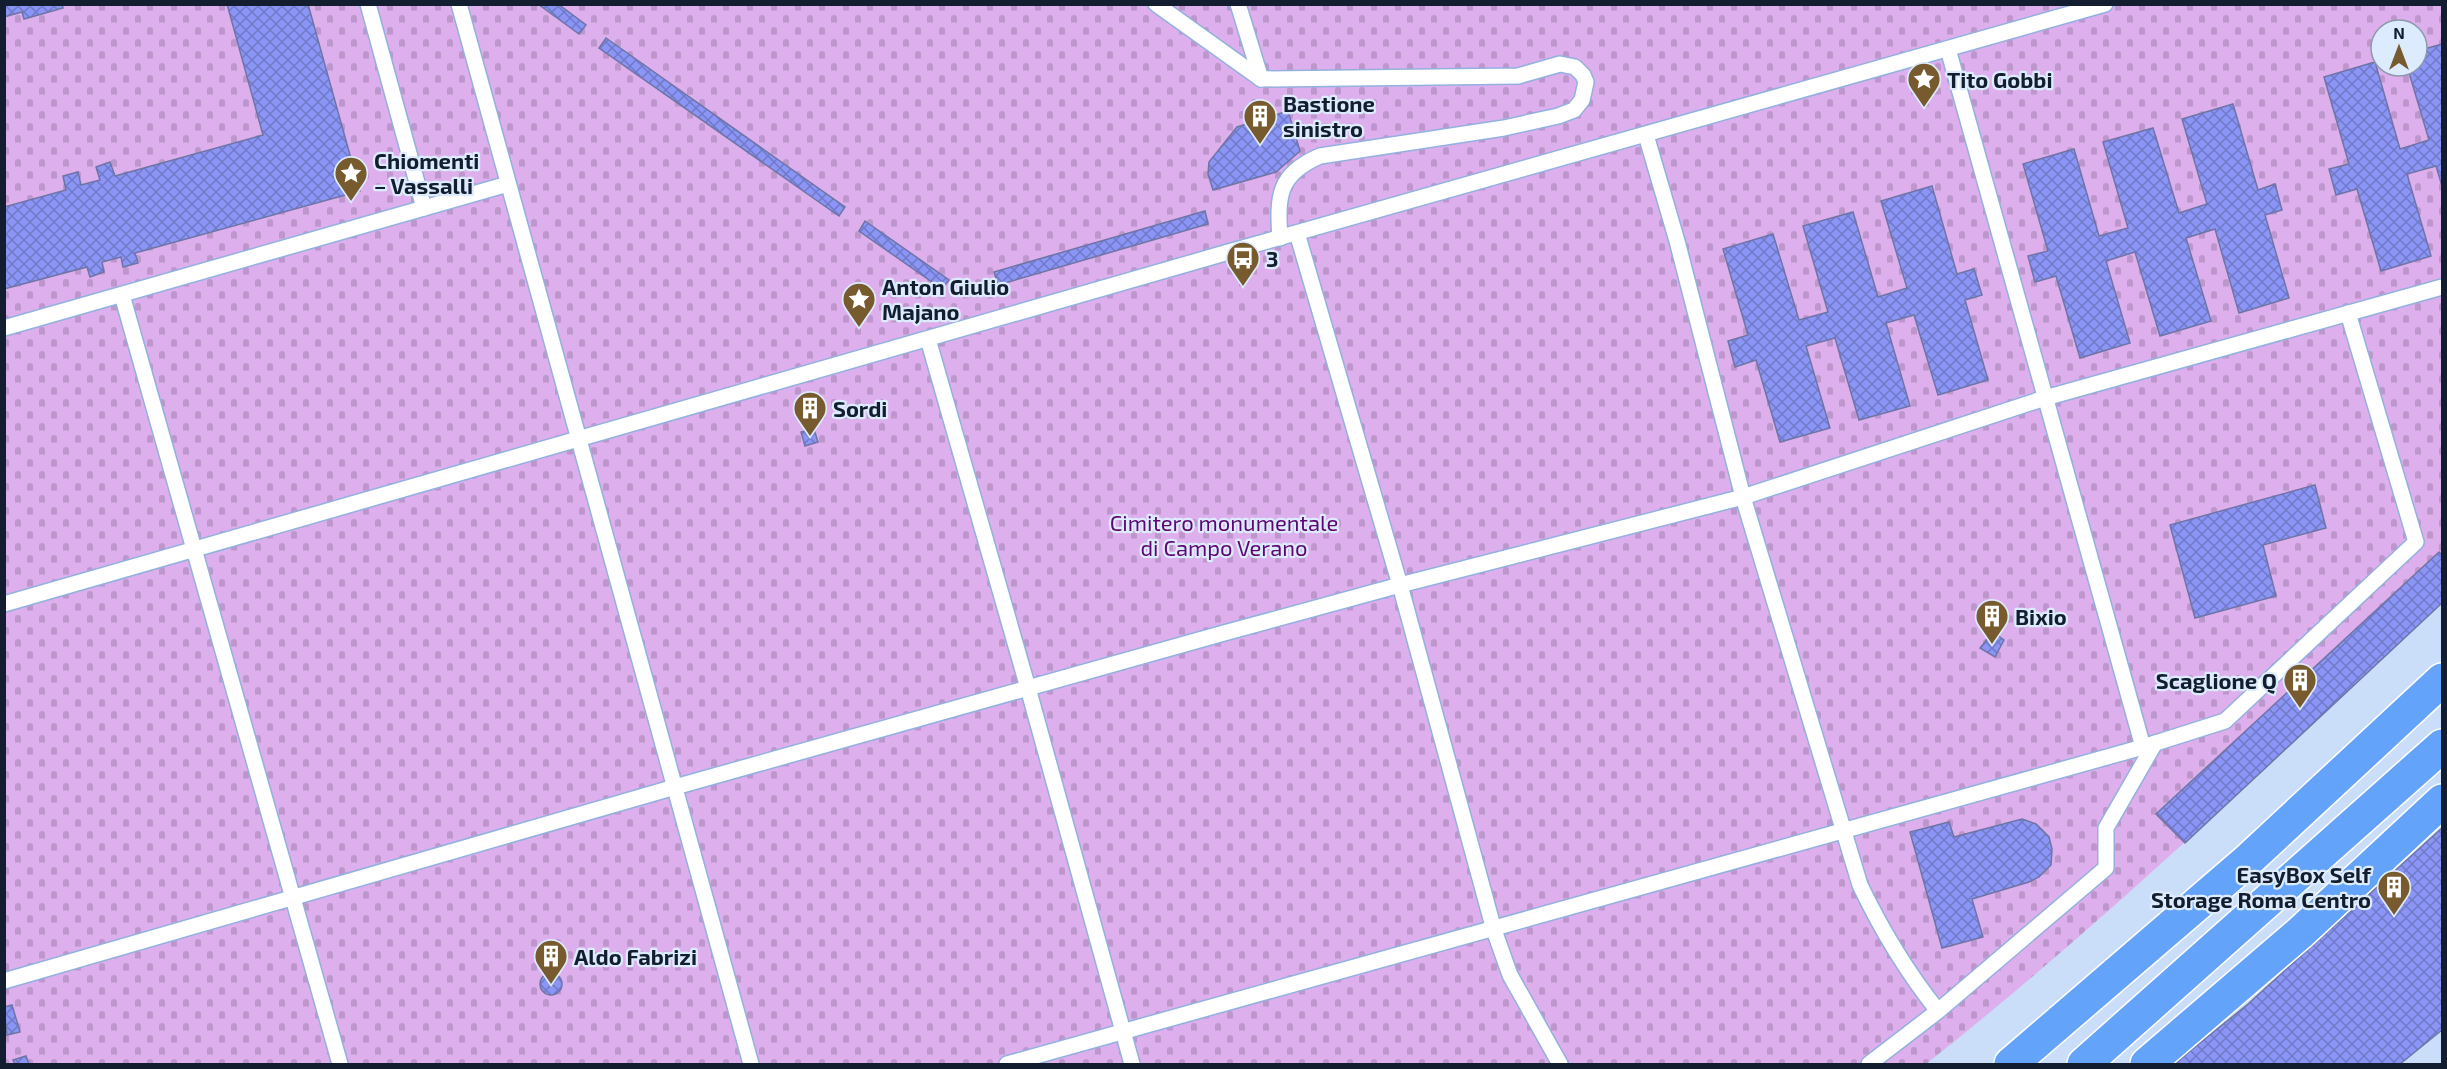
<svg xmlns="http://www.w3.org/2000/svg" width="2447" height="1069" font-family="'Exo 2',sans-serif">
	<defs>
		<pattern id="cemetery-stones" width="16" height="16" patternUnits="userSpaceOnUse" patternTransform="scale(1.5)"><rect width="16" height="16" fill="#ddafed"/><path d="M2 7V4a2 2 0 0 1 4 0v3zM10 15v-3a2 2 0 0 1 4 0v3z" fill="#bd96cc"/></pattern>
		<pattern id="building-cross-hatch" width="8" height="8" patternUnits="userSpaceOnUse" patternTransform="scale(1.5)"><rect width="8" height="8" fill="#8a95f6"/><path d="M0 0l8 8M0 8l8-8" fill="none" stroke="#6f79c8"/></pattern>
	</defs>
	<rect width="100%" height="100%" fill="#cadefa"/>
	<path fill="url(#cemetery-stones)" fill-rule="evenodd" d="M 5,5 L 2442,5 L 2442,603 C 2272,761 2108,920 1926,1064 L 5,1064 ZM 2381,30 L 2417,30 L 2417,66 L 2381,66 Z"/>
	<g fill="url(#building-cross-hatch)" stroke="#6e75a5" stroke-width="1.5">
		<polygon points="4,4 62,4 63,8 24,19 22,12 4,17"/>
		<polygon points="227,4 308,4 360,191 135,253 138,263 123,267 121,257 102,262 104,272 90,277 87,267 4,289 4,207 66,190 63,176 78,172 81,185 100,180 96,167 110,162 115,176 263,135"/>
		<polygon points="538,4 558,4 586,25 579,34"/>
		<polygon points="606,38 845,207 839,216 599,48"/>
		<polygon points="2442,44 2442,186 2436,166 2407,174 2431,256 2381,271 2357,189 2336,195 2329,169 2349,164 2324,77 2375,62 2400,149 2429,140 2407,66 2417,66 2417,51"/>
		<polygon points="2233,104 2258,190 2275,184 2282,210 2265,215 2289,298 2239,313 2215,229 2186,238 2211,321 2160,336 2135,252 2106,261 2130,343 2080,358 2056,276 2035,282 2028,256 2048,251 2023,164 2074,149 2099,236 2128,228 2103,142 2153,128 2179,213 2207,204 2182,119"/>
		<polygon points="1288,111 1300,151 1276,172 1213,190 1208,174 1209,162 1237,127"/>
		<polygon points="1932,186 1957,274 1974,269 1982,295 1965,300 1988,380 1938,395 1914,315 1886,323 1910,406 1859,420 1835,338 1806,346 1830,428 1780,442 1756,360 1735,367 1728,341 1748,335 1723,249 1773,234 1799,320 1828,312 1803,226 1853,212 1878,297 1907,288 1881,201"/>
		<polygon points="1205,211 1208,224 998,285 994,272"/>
		<polygon points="865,221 949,280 942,289 859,231"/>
		<polygon points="814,429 818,442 805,446 801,432"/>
		<polygon points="2315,485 2326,528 2263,545 2276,596 2195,618 2170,525"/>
		<polygon points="2439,552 2442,555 2442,603 2185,843 2156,814"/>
		<polygon points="1993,632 2004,640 1995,657 1980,648"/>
		<polygon points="2022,819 2036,824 2049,837 2052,849 2051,865 2039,877 2029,882 1972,899 1983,937 1942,948 1910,832 1949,822 1954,837"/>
		<polygon points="2442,828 2442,1030 2400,1064 2174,1064 2248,1004"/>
		<circle cx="551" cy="984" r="11"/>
		<polygon points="12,1005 20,1032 7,1035 4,1007"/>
		<polygon points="26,1056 29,1064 15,1064 13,1060"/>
	</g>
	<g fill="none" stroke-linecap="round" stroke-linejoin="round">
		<defs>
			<g id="lane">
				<polyline points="368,4 424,208"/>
				<polyline points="459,4 751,1064"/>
				<path d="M 1156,4 L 1261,79 L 1518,76 L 1560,64 L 1575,67 L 1583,75 L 1586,82 L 1582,100 L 1574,110 L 1558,116 L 1504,128 L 1320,156 C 1278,174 1277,196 1280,238"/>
				<polyline points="1238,4 1261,79"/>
				<polyline points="1948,49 2143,747"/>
				<path d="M 1646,135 L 1677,241 L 1743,497 L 1860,885 C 1882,931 1906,971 1938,1011"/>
				<polyline points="1297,233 1400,585 1494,930 1510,975 1560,1064"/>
				<polyline points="122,295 340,1064"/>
				<polyline points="4,328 508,184"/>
				<polyline points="928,339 1028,688 1132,1064"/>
				<polyline points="4,604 1225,253 2105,4"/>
				<polyline points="4,981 675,787 1224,633 1400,585 1743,497 2045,398 2442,287"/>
				<polyline points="1007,1064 2143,747 2225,721 2416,542 2348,313"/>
				<polyline points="1869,1064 1938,1011 2106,868 2106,828 2155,743"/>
			</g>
			<g id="highway">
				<polyline points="2011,1064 2246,862 2442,680"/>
				<polyline points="2084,1064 2442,746"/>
				<polyline points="2147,1064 2301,932 2442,801"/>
			</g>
		</defs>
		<use href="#lane" stroke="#92b1de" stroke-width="18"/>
		<use href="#highway" stroke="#fff" stroke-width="36"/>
		<use href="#lane" stroke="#fff" stroke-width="15"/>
		<use href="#highway" stroke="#64a3fa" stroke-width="33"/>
	</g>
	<defs>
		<symbol id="sight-pin" viewBox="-11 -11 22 30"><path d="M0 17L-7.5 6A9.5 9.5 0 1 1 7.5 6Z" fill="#775a2d" stroke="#ddebfe"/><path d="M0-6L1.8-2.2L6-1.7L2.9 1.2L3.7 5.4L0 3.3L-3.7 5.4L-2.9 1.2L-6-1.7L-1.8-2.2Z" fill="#fff"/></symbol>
		<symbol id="building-pin" viewBox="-11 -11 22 30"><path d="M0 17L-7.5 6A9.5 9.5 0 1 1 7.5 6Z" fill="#775a2d" stroke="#ddebfe"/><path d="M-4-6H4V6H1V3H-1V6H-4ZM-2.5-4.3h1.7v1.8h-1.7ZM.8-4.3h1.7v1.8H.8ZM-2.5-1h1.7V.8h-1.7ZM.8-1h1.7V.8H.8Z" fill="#fff"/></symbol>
		<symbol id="bus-pin" viewBox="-11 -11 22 30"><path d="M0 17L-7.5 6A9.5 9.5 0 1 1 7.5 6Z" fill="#775a2d" stroke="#ddebfe"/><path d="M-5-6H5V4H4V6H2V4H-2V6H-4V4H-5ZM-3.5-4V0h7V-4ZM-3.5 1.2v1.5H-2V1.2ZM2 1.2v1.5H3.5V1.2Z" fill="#fff"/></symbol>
	</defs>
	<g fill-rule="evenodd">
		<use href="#sight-pin" x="1905" y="60" width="38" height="52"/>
		<use href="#building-pin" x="1241" y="97" width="38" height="52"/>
		<use href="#sight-pin" x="332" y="154" width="38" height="52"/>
		<use href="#bus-pin" x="1224" y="239" width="38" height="52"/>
		<use href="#sight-pin" x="840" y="280" width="38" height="52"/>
		<use href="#building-pin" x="791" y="389" width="38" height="52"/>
		<use href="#building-pin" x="1973" y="597" width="38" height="52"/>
		<use href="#building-pin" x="2281" y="661" width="38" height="52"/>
		<use href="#building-pin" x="2375" y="868" width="38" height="52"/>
		<use href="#building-pin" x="532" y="937" width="38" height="52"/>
	</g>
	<g text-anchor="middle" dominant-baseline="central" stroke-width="4.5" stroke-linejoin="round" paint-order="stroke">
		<g font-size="22" font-weight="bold" fill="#121e2f" stroke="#ddebfe" text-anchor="start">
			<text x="1947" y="79">Tito Gobbi</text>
			<text x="1283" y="103">Bastione<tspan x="1283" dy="25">sinistro</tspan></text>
			<text x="374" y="160">Chiomenti<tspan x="374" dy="25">– Vassalli</tspan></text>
			<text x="1266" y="258">3</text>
			<text x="882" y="286">Anton Giulio<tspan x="882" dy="25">Majano</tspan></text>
			<text x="833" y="408">Sordi</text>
			<text x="2015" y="616">Bixio</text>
			<text x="2277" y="680" text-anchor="end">Scaglione Q</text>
			<text x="2371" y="874" text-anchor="end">EasyBox Self<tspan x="2371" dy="25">Storage Roma Centro</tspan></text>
			<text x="574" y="956">Aldo Fabrizi</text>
		</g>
		<g font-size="22" fill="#5f0576" stroke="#ddebfe">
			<text x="1224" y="522">Cimitero monumentale<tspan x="1224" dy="25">di Campo Verano</tspan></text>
		</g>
	</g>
	<rect width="2447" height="1069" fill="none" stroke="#121e2f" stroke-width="12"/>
	<g transform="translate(2399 48)"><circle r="28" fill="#ddebfe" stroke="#8c99ab" stroke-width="1.5"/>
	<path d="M0-4.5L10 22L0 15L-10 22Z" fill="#775a2d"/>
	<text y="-9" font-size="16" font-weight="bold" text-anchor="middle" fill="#121e2f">N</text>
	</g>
</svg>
